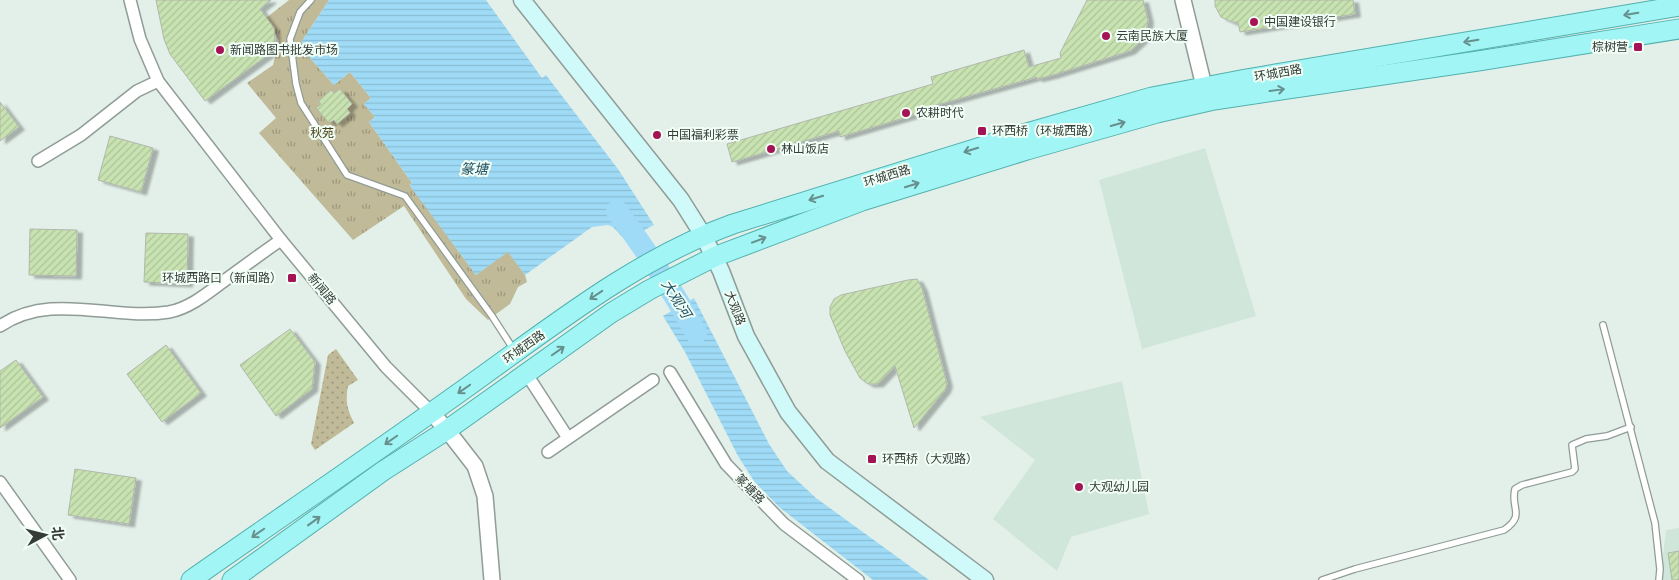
<svg xmlns="http://www.w3.org/2000/svg" width="1679" height="580" font-family="Figtree,'Noto Sans SC',sans-serif">
	<defs>
		<pattern id="grass-dots" width="8" height="8" patternUnits="userSpaceOnUse" patternTransform="scale(1.25)"><rect width="8" height="8" fill="#c0ba98"/><path d="M2 2h.1M6 6h.1" fill="none" stroke="#9d987d" stroke-width="1.8" stroke-linecap="round"/></pattern>
		<pattern id="park-tufts" width="24" height="20" patternUnits="userSpaceOnUse" patternTransform="scale(1.25)"><rect width="24" height="20" fill="#c0ba98"/><path d="M3 7l-1-3M5 7V3M7 7l1-3M15 17l-1-3M17 17v-4M19 17l1-3" fill="none" stroke="#9d987d"/></pattern>
		<pattern id="water-rules" width="6" height="5" patternUnits="userSpaceOnUse" patternTransform="scale(1.25)"><rect width="6" height="5" fill="#9fdbf6"/><path d="M0 2.5h6" fill="none" stroke="#8abdd4"/></pattern>
		<pattern id="building-hatch" width="6" height="6" patternUnits="userSpaceOnUse" patternTransform="scale(1.25)"><rect width="6" height="6" fill="#c8e3b1"/><path d="M-1 1l2-2M0 6l6-6M5 7l2-2" fill="none" stroke="#acc499"/></pattern>
		<filter id="shadow"><feDropShadow dx="5.5" dy="3" stdDeviation="1" flood-color="#0004"/></filter>
	</defs>
	<rect width="100%" height="100%" fill="#e3f0e9"/>
	<g fill="#d1e6db">
		<polygon points="1205,148 1256,316 1142,349 1099,180"/>
		<polygon points="1122,381 1149,514 1071,537 1057,571 993,519 1035,460 980,417"/>
		<polygon points="1679,528 1679,580 1660,580 1666,530"/>
	</g>
	<path fill="url(#grass-dots)" d="M 336,349 L 358,380 L 348,386 C 345,401 347,409 354,423 L 315,450 L 311,444 L 328,355 Z"/>
	<polygon fill="url(#park-tufts)" points="289,0 329,0 302,41 303,50 334,85 350,72 371,98 364,104 375,117 369,122 412,183 410,185 476,275 508,251 525,275 527,282 518,287 510,304 488,320 466,299 404,206 353,240 259,133 276,118 247,83 273,65 279,41 266,18"/>
	<g fill="url(#water-rules)">
		<polygon points="329,0 486,0 542,78 546,75 618,169 654,225 625,240 613,227 608,225 592,227 525,275 508,252 476,275 410,186 412,183 369,122 375,117 364,104 371,98 350,72 334,85 303,50 302,41"/>
		<polygon points="694,298 769,444 787,471 816,498 929,580 873,580 779,507 754,481 738,456 685,352 663,316"/>
	</g>
	<g fill="none" stroke-linecap="round" stroke-linejoin="round">
		<path stroke="#9fdbf6" stroke-width="22" d="M 617,211 C 646,250 673,291 696,333"/>
	</g>
	<g fill="url(#building-hatch)" stroke="#b1b7ab" filter="url(#shadow)">
		<polygon points="156,0 271,0 260,9 274,28 275,39 274,45 269,54 205,101 170,54 164,39"/>
		<polygon points="1087,0 1143,0 1148,20 1146,33 1143,39 1130,51 1053,75 1037,79 1037,77 933,106 934,109 840,137 839,131 732,162 727,144 933,84 931,77 1024,50 1029,67 1061,58 1060,53"/>
		<polygon points="1215,0 1353,0 1355,14 1240,32 1238,22 1232,22 1221,17 1215,6"/>
		<polygon points="340,89 352,104 347,109 350,113 337,124 334,120 329,123 316,108 321,104 318,101 331,90 334,93"/>
		<polygon points="0,102 19,127 0,141"/>
		<polygon points="110,136 153,148 141,192 98,180"/>
		<polygon points="30,229 77,230 76,276 29,275"/>
		<polygon points="146,233 188,234 187,284 144,282"/>
		<polygon points="917,279 922,288 947,384 945,390 914,428 895,366 878,384 868,384 860,378 845,351 830,315 830,307 834,299 841,295 908,280"/>
		<polygon points="290,329 315,362 312,389 276,416 240,365"/>
		<polygon points="166,345 201,393 162,422 127,374"/>
		<polygon points="16,360 43,397 0,428 0,371"/>
		<polygon points="75,469 136,478 129,524 68,515"/>
		<polygon points="1679,551 1679,580 1672,580 1668,553"/>
	</g>
	<g fill="none" stroke-linecap="round" stroke-linejoin="round">
		<defs>
			<g id="service">
				<polyline points="311,0 300,12 290,39 296,84 301,103 347,175 405,196 492,316 514,350"/>
				<polyline points="1603,325 1655,523 1660,569 1659,580"/>
				<path d="M 1322,580 L 1355,569 L 1504,530 C 1526,515 1510,508 1515,489 L 1522,485 L 1572,472 L 1575,469 L 1572,445 L 1586,439 L 1607,436 L 1631,427"/>
			</g>
			<g id="minor">
				<polyline points="130,0 140,39 158,81 281,240 386,367 431,412"/>
				<polyline points="38,161 81,135 137,91 158,81"/>
				<path d="M 0,326 C 52,291 112,321 169,312 C 191,308 210,291 228,278 C 246,265 263,252 281,240"/>
				<polyline points="670,372 726,464 784,524 858,580"/>
				<polyline points="526,373 568,438"/>
				<polyline points="548,452 653,380"/>
				<polyline points="0,482 70,580"/>
			</g>
			<g id="tertiary">
				<polyline points="1183,0 1204,86"/>
				<polyline points="431,412 447,430 475,466 485,496 492,580"/>
			</g>
			<polyline id="secondary" points="522,0 681,200 703,235 721,271 746,336 788,412 827,461 985,580"/>
			<g id="primary">
				<path d="M 191,580 C 284,515 378,451 470,385 C 554,325 636,259 733,224 L 1023,134 L 1152,97 L 1246,79 L 1679,6"/>
				<polyline points="232,580 383,471 447,430 611,313 649,290 714,257 862,201 1027,150 1157,113 1214,100 1478,61 1679,29"/>
			</g>
		</defs>
		<use href="#service" stroke="#909c96" stroke-width="8"/>
		<use href="#minor" stroke="#909c96" stroke-width="14"/>
		<use href="#tertiary" stroke="#909c96" stroke-width="18"/>
		<use href="#secondary" stroke="#909c96" stroke-width="19"/>
		<use href="#primary" stroke="#52b0af" stroke-width="21"/>
		<use href="#service" stroke="#fff" stroke-width="5.5"/>
		<use href="#minor" stroke="#fff" stroke-width="11"/>
		<use href="#tertiary" stroke="#fff" stroke-width="15"/>
		<use href="#secondary" stroke="#d0fafa" stroke-width="16"/>
		<use href="#primary" stroke="#a1f5f5" stroke-width="19"/>
	</g>
	<defs><path id="oneway-shaft" d="M-6 0H5M1.5-3L5.5 0L1.5 3" fill="none" stroke-width="1.6" stroke-linecap="round" stroke-linejoin="round" transform="scale(1.25)"/></defs>
	<g stroke="#668f8d">
		<use href="#oneway-shaft" transform="translate(1631 14) rotate(170)"/>
		<use href="#oneway-shaft" transform="translate(1471 41) rotate(170)"/>
		<use href="#oneway-shaft" transform="translate(1277 90) rotate(-8)"/>
		<use href="#oneway-shaft" transform="translate(1118 124) rotate(-16)"/>
		<use href="#oneway-shaft" transform="translate(971 150) rotate(163)"/>
		<use href="#oneway-shaft" transform="translate(912 185) rotate(-17)"/>
		<use href="#oneway-shaft" transform="translate(816 198) rotate(163)"/>
		<use href="#oneway-shaft" transform="translate(759 240) rotate(-21)"/>
		<use href="#oneway-shaft" transform="translate(596 295) rotate(146)"/>
		<use href="#oneway-shaft" transform="translate(558 351) rotate(-35)"/>
		<use href="#oneway-shaft" transform="translate(464 389) rotate(145)"/>
		<use href="#oneway-shaft" transform="translate(391 440) rotate(145)"/>
		<use href="#oneway-shaft" transform="translate(314 521) rotate(-36)"/>
		<use href="#oneway-shaft" transform="translate(258 533) rotate(145)"/>
	</g>
	<g fill="#a41354" stroke="#f0fef6" stroke-width="2">
		<circle cx="1254" cy="22" r="5"/>
		<circle cx="1106" cy="36" r="5"/>
		<rect x="1633" y="42" width="10" height="10" rx="2.5"/>
		<circle cx="220" cy="50" r="5"/>
		<circle cx="906" cy="113" r="5"/>
		<rect x="977" y="126" width="10" height="10" rx="2.5"/>
		<circle cx="657" cy="135" r="5"/>
		<circle cx="771" cy="149" r="5"/>
		<rect x="287" y="273" width="10" height="10" rx="2.5"/>
		<rect x="867" y="454" width="10" height="10" rx="2.5"/>
		<circle cx="1079" cy="487" r="5"/>
	</g>
	<g text-anchor="middle" dominant-baseline="central" stroke-width="4" stroke-linejoin="round" paint-order="stroke">
		<g font-size="12" fill="#353b38" stroke="#f0fef6" text-anchor="start">
			<text x="1264" y="22">中国建设银行</text>
			<text x="1116" y="36">云南民族大厦</text>
			<text x="1628" y="47" text-anchor="end">棕树营</text>
			<text x="230" y="50">新闻路图书批发市场</text>
			<text x="916" y="113">农耕时代</text>
			<text x="992" y="131">环西桥（环城西路）</text>
			<text x="667" y="135">中国福利彩票</text>
			<text x="781" y="149">林山饭店</text>
			<text x="282" y="278" text-anchor="end">环城西路口（新闻路）</text>
			<text x="882" y="459">环西桥（大观路）</text>
			<text x="1089" y="487">大观幼儿园</text>
		</g>
		<g font-size="12" fill="#353b38" stroke="#f0fef6">
			<text transform="translate(1278 73) rotate(-10)">环城西路</text>
			<text transform="translate(887 176) rotate(-17)">环城西路</text>
			<text transform="translate(322 289) rotate(50)">新闻路</text>
			<text transform="translate(735 308) rotate(69)">大观路</text>
			<text transform="translate(524 347) rotate(-35)">环城西路</text>
			<text transform="translate(750 489) rotate(46)">篆塘路</text>
		</g>
		<g font-size="12" fill="#484016" stroke="#f0fef6">
			<text x="322" y="133">秋苑</text>
		</g>
		<g font-size="14" font-style="italic" fill="#215164" stroke="#f0fef6">
			<text x="474" y="169">篆塘</text>
			<text transform="translate(676 299) rotate(58)">大观河</text>
		</g>
	</g>
	<g transform="translate(45 535) rotate(83)" stroke="#f0fef6" stroke-width="4" paint-order="stroke">
	<path d="M0-4L9 19L0 12L-9 19Z" fill="#353b38"/>
	<text y="-8" font-size="14" font-weight="bold" text-anchor="middle" fill="#353b38">北</text>
	</g>
</svg>
